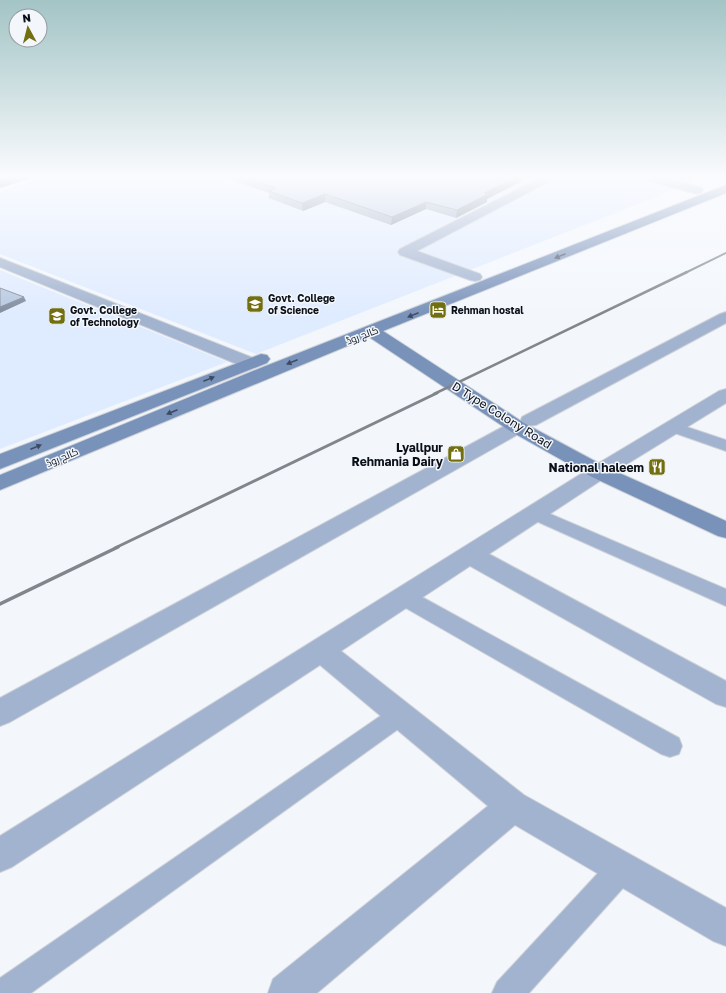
<svg xmlns="http://www.w3.org/2000/svg" width="726" height="993" font-family="'Golos Text',Cairo,sans-serif">
	<rect width="100%" height="100%" fill="#f3f7fc"/>
	<g fill="#dfebff">
		<polygon points="46,177 707,177 256,354 0,254 0,192"/>
		<polygon points="0,270 227,362 0,449"/>
	</g>
	<g fill="none" stroke-linecap="round" stroke-linejoin="round">
		<defs>
			<g id="pedestrian">
				<polygon points="672,422 726,440 726,451 666,430 664,427 666,424"/>
				<polygon points="534,507 726,589 726,606 527,517 525,513 527,509"/>
				<polygon points="404,589 411,591 679,738 682,746 679,754 670,757 661,754 397,603 394,597 397,591"/>
				<polygon points="400,704 408,708 412,715 408,722 31,993 0,993 0,978 392,708"/>
				<polygon points="622,854 632,858 636,868 632,878 529,993 492,993 497,982 612,858"/>
			</g>
			<g id="minor">
				<polygon points="542,177 556,177 554,179 417,251 480,274 482,277 480,280 475,281 470,280 400,255 398,252 400,249"/>
				<polygon points="640,177 659,177 701,187 703,190 701,193 697,194 642,179"/>
				<polygon points="0,258 256,359 259,363 256,367 250,368 244,367 0,267"/>
				<polygon points="726,312 726,323 536,425 526,426 524,431 10,722 0,726 0,698 510,423 520,422 522,417 720,314"/>
				<polygon points="726,389 726,403 606,477 489,554 726,681 726,707 716,704 470,566 341,651 524,795 726,908 726,946 713,941 515,825 317,993 268,993 273,979 488,806 320,665 12,867 0,872 0,836 592,467 719,391"/>
			</g>
			<g id="secondary">
				<polygon points="726,185 726,193 383,331 524,423 606,467 726,521 726,538 718,536 592,477 510,431 369,337 0,490 0,475 258,369"/>
				<polygon points="261,354 267,355 270,359 267,363 0,469 0,454"/>
			</g>
		</defs>
		<use href="#pedestrian" stroke="#ced2d8" stroke-width="2"/>
		<use href="#minor" stroke="#ced2d8" stroke-width="2"/>
		<use href="#secondary" stroke="#ced2d8" stroke-width="2"/>
		<use href="#pedestrian" fill="#a2b3cf" fill-rule="evenodd"/>
		<use href="#minor" fill="#a2b3cf" fill-rule="evenodd"/>
		<use href="#secondary" fill="#7992ba" fill-rule="evenodd"/>
		<polyline stroke="#81868d" stroke-width="2" points="685,273 726,253"/>
		<polyline stroke="#81868d" stroke-width="2.5" points="434,394 687,272"/>
		<polyline stroke="#81868d" stroke-width="3" points="115,548 437,393"/>
		<polyline stroke="#81868d" stroke-width="3.5" points="0,604 118,547"/>
	</g>
	<polygon fill="#9eacc2" points="223,177 522,177 522,181 487,199 487,202 456,218 426,209 391,225 325,202 303,211 269,198 269,193"/>
	<g fill="#818c9e">
		<polygon points="11,177 35,177 0,188 0,180"/>
		<polygon points="517,177 522,177 522,181 487,199 487,202 456,218 457,210 484,193"/>
		<polygon points="325,194 325,202 303,211 302,203"/>
		<polygon points="426,202 426,209 391,225 392,217"/>
		<polygon points="24,297 26,301 0,313 0,307"/>
	</g>
	<g fill="#b8c8e1" stroke="#818c9e">
		<polygon points="0,177 11,177 0,180"/>
		<polygon points="244,177 517,177 484,193 488,194 457,210 426,202 392,217 325,194 302,203 269,191 276,188"/>
		<polygon points="0,288 24,297 0,307"/>
	</g>
	<defs><path id="oneway-solid" d="M-6-.8H1V-3.2L6.5 0L1 3.2V.8H-6Z"/></defs>
	<g fill="#3c4a61">
		<use href="#oneway-solid" transform="translate(560 256) rotate(158)"/>
		<use href="#oneway-solid" transform="translate(413 315) rotate(158)"/>
		<use href="#oneway-solid" transform="translate(292 362) rotate(158)"/>
		<use href="#oneway-solid" transform="translate(209 379) rotate(-22)"/>
		<use href="#oneway-solid" transform="translate(172 412) rotate(157)"/>
		<use href="#oneway-solid" transform="translate(36 447) rotate(-22)"/>
	</g>
	<linearGradient id="sky" x2="0" y2="1"><stop stop-color="#a3c4c5"/><stop offset="0.56" stop-color="#fafbfe"/><stop offset="1" stop-color="#fafbfe" stop-opacity="0"/></linearGradient>
	<rect width="726" height="316" fill="url(#sky)"/>
	<defs>
		<symbol id="university-square" viewBox="-11 -11 22 22"><rect x="-9" y="-9" width="18" height="18" rx="4" fill="#716f10" stroke="#f3f7fc"/><path d="M0-5L7-2L0 1L-7-2ZM-4 1L0 2.5L4 1V4Q0 6-4 4Z" fill="#fff"/></symbol>
		<symbol id="hotel-square" viewBox="-11 -11 22 22"><rect x="-9" y="-9" width="18" height="18" rx="4" fill="#716f10" stroke="#f3f7fc"/><path d="M-6-4.5h1.5V1H6V5H4.5V3h-9V5H-6ZM-4 0a1.8 1.8 0 1 1 3.6 0ZM.5 0V-2.5h3Q6-2.5 6 0Z" fill="#fff"/></symbol>
		<symbol id="shop-square" viewBox="-11 -11 22 22"><rect x="-9" y="-9" width="18" height="18" rx="4" fill="#716f10" stroke="#f3f7fc"/><path d="M-5-2.5h2.3a2.7 3.5 0 0 1 5.4 0H5L5.5 6h-11ZM-1.5-2.5h3a1.5 2.3 0 0 0-3 0Z" fill="#fff"/></symbol>
		<symbol id="restaurant-square" viewBox="-11 -11 22 22"><rect x="-9" y="-9" width="18" height="18" rx="4" fill="#716f10" stroke="#f3f7fc"/><path d="M-5-6h1v4h1v-4h1v4h1v-4h1v5L-1.5 .5V6h-2V.5L-5-1ZM5-6V6H3V1.5H1.5Q1.5-4 5-6Z" fill="#fff"/></symbol>
	</defs>
	<g fill-rule="evenodd">
		<use href="#university-square" x="245" y="294" width="20" height="20"/>
		<use href="#hotel-square" x="428" y="300" width="20" height="20"/>
		<use href="#university-square" x="47" y="306" width="20" height="20"/>
		<use href="#shop-square" x="446" y="444" width="20" height="20"/>
		<use href="#restaurant-square" x="647" y="457" width="20" height="20"/>
	</g>
	<g text-anchor="middle" dominant-baseline="central" stroke-width="3" stroke-linejoin="round" paint-order="stroke">
		<g font-size="10" font-weight="bold" fill="#0a0f18" stroke="#f3f7fc" text-anchor="start">
			<text x="268" y="298">Govt. College<tspan x="268" dy="12">of Science</tspan></text>
			<text x="70" y="310">Govt. College<tspan x="70" dy="12">of Technology</tspan></text>
			<text x="451" y="310">Rehman hostal</text>
		</g>
		<g font-size="10" fill="#0a0f18" stroke="#f3f7fc">
			<text transform="translate(362 335) rotate(-21)">کالج روڈ</text>
			<text transform="translate(62 457) rotate(-23)">کالج روڈ</text>
		</g>
		<g font-size="12" fill="#0a0f18" stroke="#f3f7fc">
			<text transform="translate(502 415) rotate(32)">D Type Colony Road</text>
		</g>
		<g font-size="12" font-weight="bold" fill="#0a0f18" stroke="#f3f7fc" text-anchor="end">
			<text x="443" y="447">Lyallpur<tspan x="443" dy="14">Rehmania Dairy</tspan></text>
			<text x="644" y="467">National haleem</text>
		</g>
	</g>
	<g transform="translate(28 28) rotate(353)"><circle r="19" fill="#f3f7fc" stroke="#969aa1"/>
	<path d="M0-3L7 15L0 10L-7 15Z" fill="#716f10"/>
	<text y="-6" font-size="11" font-weight="bold" text-anchor="middle" fill="#0a0f18">N</text>
	</g>
</svg>
